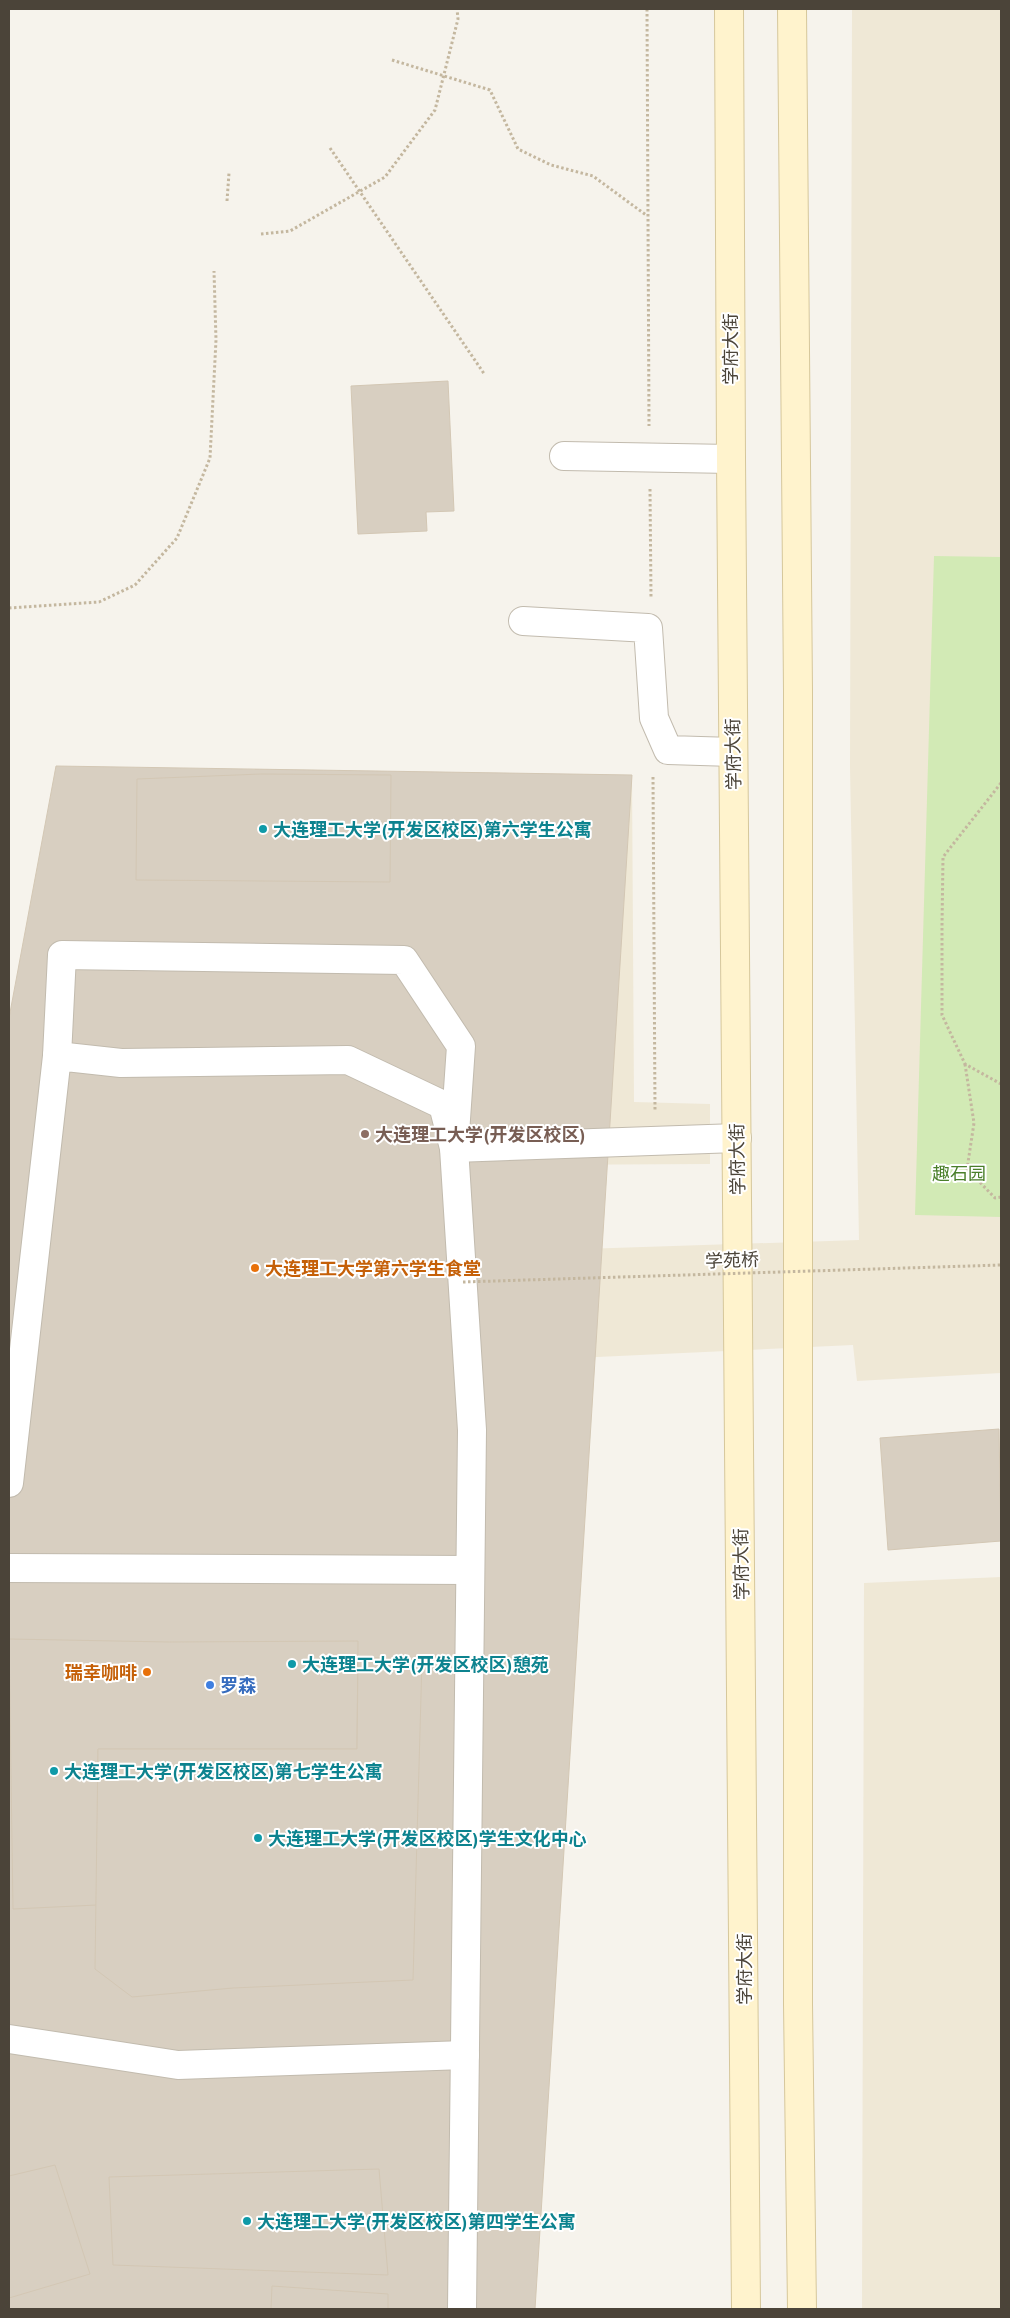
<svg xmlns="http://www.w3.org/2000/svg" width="1010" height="2318" font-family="Mulish,'Noto Sans SC',sans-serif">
	<rect width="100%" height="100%" fill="#f6f3ec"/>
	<g fill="#efe8d6">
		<polygon points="852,9 1001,9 1001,1373 857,1381 853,1345 511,1361 510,2309 9,2309 9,1238 56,766 261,774 632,775 634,1102 710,1104 710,1164 523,1165 522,1251 859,1240 850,767"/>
		<polygon points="1001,1577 1001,2309 862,2309 864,1583"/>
	</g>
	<polygon fill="#d2eab5" points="934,556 1001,557 1001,1217 915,1215"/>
	<g fill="#d8cfc1" stroke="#d3c7b4">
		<polygon points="448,381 454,511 426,512 427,531 358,534 351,386"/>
		<polygon points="56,766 632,775 535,2309 9,2309 9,1018"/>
		<polygon points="261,774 391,775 390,882 136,880 137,779"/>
		<polygon points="999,1429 1001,1541 888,1550 880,1438"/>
		<polygon points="9,1639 169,1642 358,1641 357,1749 98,1749 97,1905 13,1909"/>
		<polygon points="358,1657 422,1660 413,1980 233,1988 132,1997 95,1969 98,1749 357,1749"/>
		<polygon points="55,2165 90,2274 9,2298 9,2176"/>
		<polygon points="379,2169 388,2275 113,2265 109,2177"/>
		<polygon points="272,2286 388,2294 388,2309 271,2309"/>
	</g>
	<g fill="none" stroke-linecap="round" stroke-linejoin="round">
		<defs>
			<g id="minor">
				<polyline points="564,456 731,459"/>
				<polyline points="523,621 648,628 654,718 668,750 733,752"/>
				<polyline points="57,1056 62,955 404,960 461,1046 454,1148 737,1138"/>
				<polyline points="9,1483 57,1056 121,1063 348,1060 443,1105 454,1148 472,1430 462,2309"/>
				<polyline points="9,1568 470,1570"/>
				<polyline points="9,2039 178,2065 465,2055"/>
			</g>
			<g id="secondary">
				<polyline points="729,9 731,459 746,2309"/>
				<polyline points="792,9 798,691 798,2004 802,2309"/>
			</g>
		</defs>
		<use href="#minor" stroke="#c2bbae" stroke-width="30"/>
		<use href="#secondary" stroke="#d6c79b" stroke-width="30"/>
		<g stroke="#c4b79f" stroke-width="3" stroke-dasharray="2.5 2.5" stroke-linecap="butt">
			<polyline points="647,9 649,426"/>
			<polyline points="392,60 490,90 518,149 551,165 593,176 646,215"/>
			<polyline points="330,148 485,375"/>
			<polyline points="227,201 229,173"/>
			<polyline points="261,234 290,231 385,177 435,110 458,19 457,9"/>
			<polyline points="650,489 651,598"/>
			<polyline points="9,608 99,602 135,585 177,538 210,458 216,340 214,271"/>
			<polyline points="653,777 655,1111"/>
			<polyline points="1001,783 943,857 942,926 942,1015 965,1064 1001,1084"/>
			<polyline points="965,1064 974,1123 967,1169 995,1198 1001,1197"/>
		</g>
		<use href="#minor" stroke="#fff" stroke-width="28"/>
		<use href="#secondary" stroke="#fff3cd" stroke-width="28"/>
		<polyline stroke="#c4b79f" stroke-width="3" stroke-dasharray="2.5 2.5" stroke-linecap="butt" points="463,1282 1001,1265"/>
	</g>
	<g fill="#0f9aa8" stroke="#fff" stroke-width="2">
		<circle cx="263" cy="829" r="5"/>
		<circle cx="292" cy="1664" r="5"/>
		<circle cx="54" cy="1771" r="5"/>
		<circle cx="258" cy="1838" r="5"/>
		<circle cx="247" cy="2221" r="5"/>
	</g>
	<circle fill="#8d6e63" stroke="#fff" stroke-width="2" cx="365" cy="1134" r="5"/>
	<g fill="#e8710a" stroke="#fff" stroke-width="2">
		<circle cx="255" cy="1268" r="5"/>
		<circle cx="147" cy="1672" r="5"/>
	</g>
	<circle fill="#3f7fe0" stroke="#fff" stroke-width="2" cx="210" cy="1685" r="5"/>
	<g text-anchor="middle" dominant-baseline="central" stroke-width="4" stroke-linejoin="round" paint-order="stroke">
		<g font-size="18" fill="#4b4439" stroke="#fff">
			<text transform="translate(730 349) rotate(-90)">学府大街</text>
			<text transform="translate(733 754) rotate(-91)">学府大街</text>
			<text transform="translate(737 1159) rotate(-91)">学府大街</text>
			<text transform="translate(732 1260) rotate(-2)">学苑桥</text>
			<text transform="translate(741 1564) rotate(-91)">学府大街</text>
			<text transform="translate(744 1969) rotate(-90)">学府大街</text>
		</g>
		<g font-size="18" font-weight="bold" fill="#0d838f" stroke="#fff" text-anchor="start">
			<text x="273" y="829">大连理工大学(开发区校区)第六学生公寓</text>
			<text x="302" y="1664">大连理工大学(开发区校区)憩苑</text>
			<text x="64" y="1771">大连理工大学(开发区校区)第七学生公寓</text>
			<text x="268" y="1838">大连理工大学(开发区校区)学生文化中心</text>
			<text x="257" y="2221">大连理工大学(开发区校区)第四学生公寓</text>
		</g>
		<g font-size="18" font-weight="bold" fill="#785e54" stroke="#fff" text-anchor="start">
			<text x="375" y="1134">大连理工大学(开发区校区)</text>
		</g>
		<g font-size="18" fill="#4a7f2a" stroke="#fff">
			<text x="959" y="1173">趣石园</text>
		</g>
		<g font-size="18" font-weight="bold" fill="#c56008" stroke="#fff" text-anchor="start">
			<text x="265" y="1268">大连理工大学第六学生食堂</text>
			<text x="137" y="1672" text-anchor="end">瑞幸咖啡</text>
		</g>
		<g font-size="18" font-weight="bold" fill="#366cbe" stroke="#fff" text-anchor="start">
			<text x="220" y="1685">罗森</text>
		</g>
	</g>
	<rect width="1010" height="2318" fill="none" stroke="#4b4439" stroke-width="20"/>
</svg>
